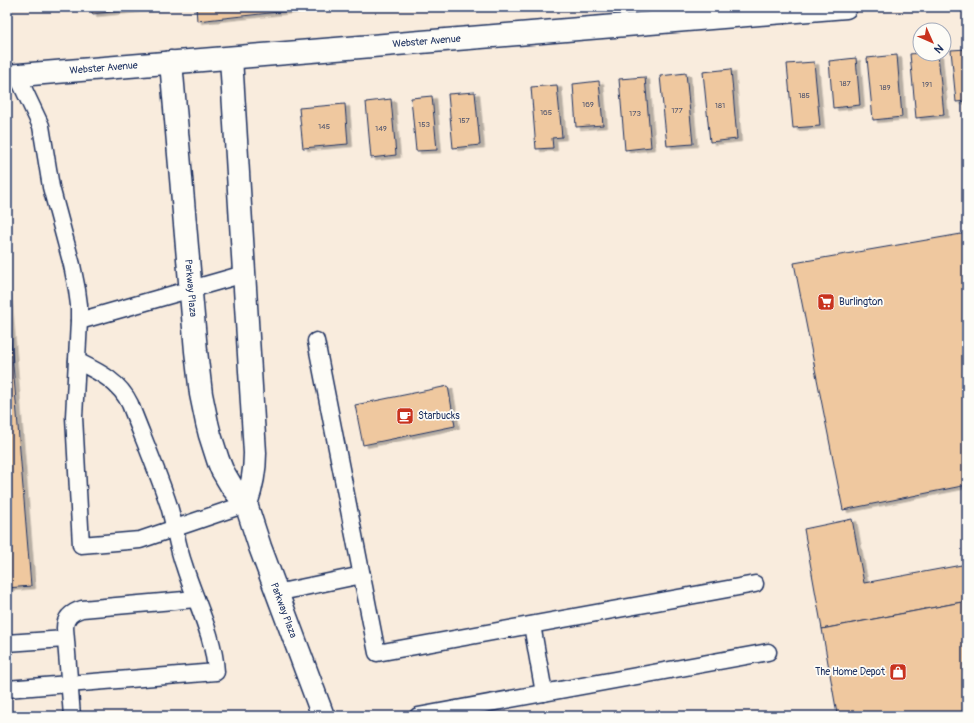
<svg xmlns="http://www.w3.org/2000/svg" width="974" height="723" font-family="Pangolin,sans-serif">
	<defs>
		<filter id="shadow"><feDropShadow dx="4.5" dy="2.5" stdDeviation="0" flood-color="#0004"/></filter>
	</defs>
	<rect width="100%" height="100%" fill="#f9ecdd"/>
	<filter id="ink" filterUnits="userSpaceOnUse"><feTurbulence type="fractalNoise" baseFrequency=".025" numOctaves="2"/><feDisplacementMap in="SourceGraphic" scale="8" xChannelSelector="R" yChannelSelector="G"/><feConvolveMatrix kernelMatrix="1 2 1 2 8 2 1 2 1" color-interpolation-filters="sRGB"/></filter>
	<g filter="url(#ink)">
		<g fill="#efc89f" stroke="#1b2f5e" filter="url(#shadow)">
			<polygon points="92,7 161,7 92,14"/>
			<polygon points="196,7 315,7 315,8 197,21"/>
			<polygon points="967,49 967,101 956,102 951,50"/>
			<polygon points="920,53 920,54 938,54 944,115 916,118 910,54"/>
			<polygon points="897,55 902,117 873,120 867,58"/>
			<polygon points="856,58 860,105 833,108 829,61"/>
			<polygon points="814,62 820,126 793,128 787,64"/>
			<polygon points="731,69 737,139 710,142 703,72"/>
			<polygon points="686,73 693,144 667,146 660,76"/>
			<polygon points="645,77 651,147 625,150 619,79"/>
			<polygon points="599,81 603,125 576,127 573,84"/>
			<polygon points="557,85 562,137 552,138 553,148 536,149 531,87"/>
			<polygon points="475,92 480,145 453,148 448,94"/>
			<polygon points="432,96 437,150 416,151 411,98"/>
			<polygon points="391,99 396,155 371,158 366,102"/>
			<polygon points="345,104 348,144 303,148 299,108"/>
			<polygon points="967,233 967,485 843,510 794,263"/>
			<polygon points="7,291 31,586 7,588"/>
			<polygon points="448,386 455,426 363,445 355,405"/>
			<polygon points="852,519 864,583 967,564 967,601 822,629 804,529"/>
			<polygon points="967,601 967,716 828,716 837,714 822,629"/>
		</g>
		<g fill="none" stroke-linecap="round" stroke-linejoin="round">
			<defs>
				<g id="service">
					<polyline points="17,75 41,126 51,187 72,265 77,290 79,305 79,321 74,417 81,545 140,540 246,504"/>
					<polyline points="79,321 244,274"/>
					<polyline points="316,341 377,653 755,584"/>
					<polyline points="276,593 362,575"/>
					<polyline points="532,625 544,693"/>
					<polyline points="7,643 65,639"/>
					<path d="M 7,689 L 216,672 C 214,635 195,601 184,565 C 177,546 175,526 169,506 C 158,472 143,438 130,404 C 119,381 99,372 77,361"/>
					<path d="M 72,716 L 65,628 C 65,617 72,612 82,609 L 196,599"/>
					<polyline points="418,716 768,652"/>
				</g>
				<g id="minor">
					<path d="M 231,58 L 255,453 C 255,471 252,487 246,504"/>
					<path id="s1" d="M 171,62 L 196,351 L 201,394 L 207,423 L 210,435 L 218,460 L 222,470 L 232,487 L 246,504 L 260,547 L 323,716"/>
				</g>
				<g id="tertiary">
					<path id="s2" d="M 7,76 L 846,7"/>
				</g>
			</defs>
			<use href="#service" stroke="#1b2f5e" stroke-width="19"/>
			<use href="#minor" stroke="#1b2f5e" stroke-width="25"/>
			<use href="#tertiary" stroke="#1b2f5e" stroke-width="25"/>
			<use href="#service" stroke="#fdfcf7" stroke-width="16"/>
			<use href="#minor" stroke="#fdfcf7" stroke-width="22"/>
			<use href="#tertiary" stroke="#fdfcf7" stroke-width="22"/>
		</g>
	</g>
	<defs>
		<symbol id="supermarket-square" viewBox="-11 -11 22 22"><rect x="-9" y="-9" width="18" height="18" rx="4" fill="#c8321e" stroke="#fdfcf7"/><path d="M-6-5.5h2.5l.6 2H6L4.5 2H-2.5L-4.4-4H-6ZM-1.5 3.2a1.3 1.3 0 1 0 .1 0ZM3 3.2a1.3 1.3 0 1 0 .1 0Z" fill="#fff"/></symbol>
		<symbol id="cafe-square" viewBox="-11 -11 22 22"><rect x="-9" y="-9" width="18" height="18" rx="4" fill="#c8321e" stroke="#fdfcf7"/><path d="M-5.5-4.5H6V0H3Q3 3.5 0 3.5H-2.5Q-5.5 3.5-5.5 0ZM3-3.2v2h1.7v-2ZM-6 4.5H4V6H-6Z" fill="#fff"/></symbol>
		<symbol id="shop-square" viewBox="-11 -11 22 22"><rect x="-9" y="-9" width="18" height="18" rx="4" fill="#c8321e" stroke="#fdfcf7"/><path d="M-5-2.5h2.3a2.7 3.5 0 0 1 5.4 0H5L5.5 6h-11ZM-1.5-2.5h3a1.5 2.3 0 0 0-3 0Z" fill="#fff"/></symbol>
	</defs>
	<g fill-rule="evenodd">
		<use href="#supermarket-square" x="816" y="292" width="20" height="20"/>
		<use href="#cafe-square" x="395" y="406" width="20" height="20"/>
		<use href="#shop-square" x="888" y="662" width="20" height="20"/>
	</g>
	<g text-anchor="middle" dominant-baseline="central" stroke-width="3.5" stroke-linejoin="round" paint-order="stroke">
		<g font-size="8" fill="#50556e">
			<text x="845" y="83">187</text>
			<text x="927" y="84">191</text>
			<text x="885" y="87">189</text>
			<text x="804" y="95">185</text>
			<text x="588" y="104">169</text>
			<text x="720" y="105">181</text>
			<text x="677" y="110">177</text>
			<text x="546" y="112">165</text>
			<text x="635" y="113">173</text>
			<text x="464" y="120">157</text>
			<text x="424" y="124">153</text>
			<text x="324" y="126">145</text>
			<text x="381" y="128">149</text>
		</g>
		<g font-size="10" fill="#1b2f5e" stroke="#fdfcf7">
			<text stroke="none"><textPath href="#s2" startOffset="421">Webster Avenue</textPath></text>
			<text stroke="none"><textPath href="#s2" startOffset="97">Webster Avenue</textPath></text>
			<text stroke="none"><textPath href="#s1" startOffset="227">Parkway Plaza</textPath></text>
			<text stroke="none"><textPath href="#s1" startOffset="567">Parkway Plaza</textPath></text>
		</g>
		<g font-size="10" fill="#1b2f5e" stroke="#fdfcf7" text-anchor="start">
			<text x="839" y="302">Burlington</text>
			<text x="418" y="416">Starbucks</text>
			<text x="885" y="672" text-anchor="end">The Home Depot</text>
		</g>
	</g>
	<rect width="974" height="723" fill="none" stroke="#fdfcf7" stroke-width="24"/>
	<rect x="12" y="12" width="950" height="699" fill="none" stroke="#1b2f5e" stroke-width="1.5" filter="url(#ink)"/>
	<g transform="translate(932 42) rotate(135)"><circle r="19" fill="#fdfcf7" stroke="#a3aaba"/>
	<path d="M0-3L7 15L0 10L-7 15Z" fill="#c8321e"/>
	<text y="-6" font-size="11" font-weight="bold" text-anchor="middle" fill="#1b2f5e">N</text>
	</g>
</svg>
